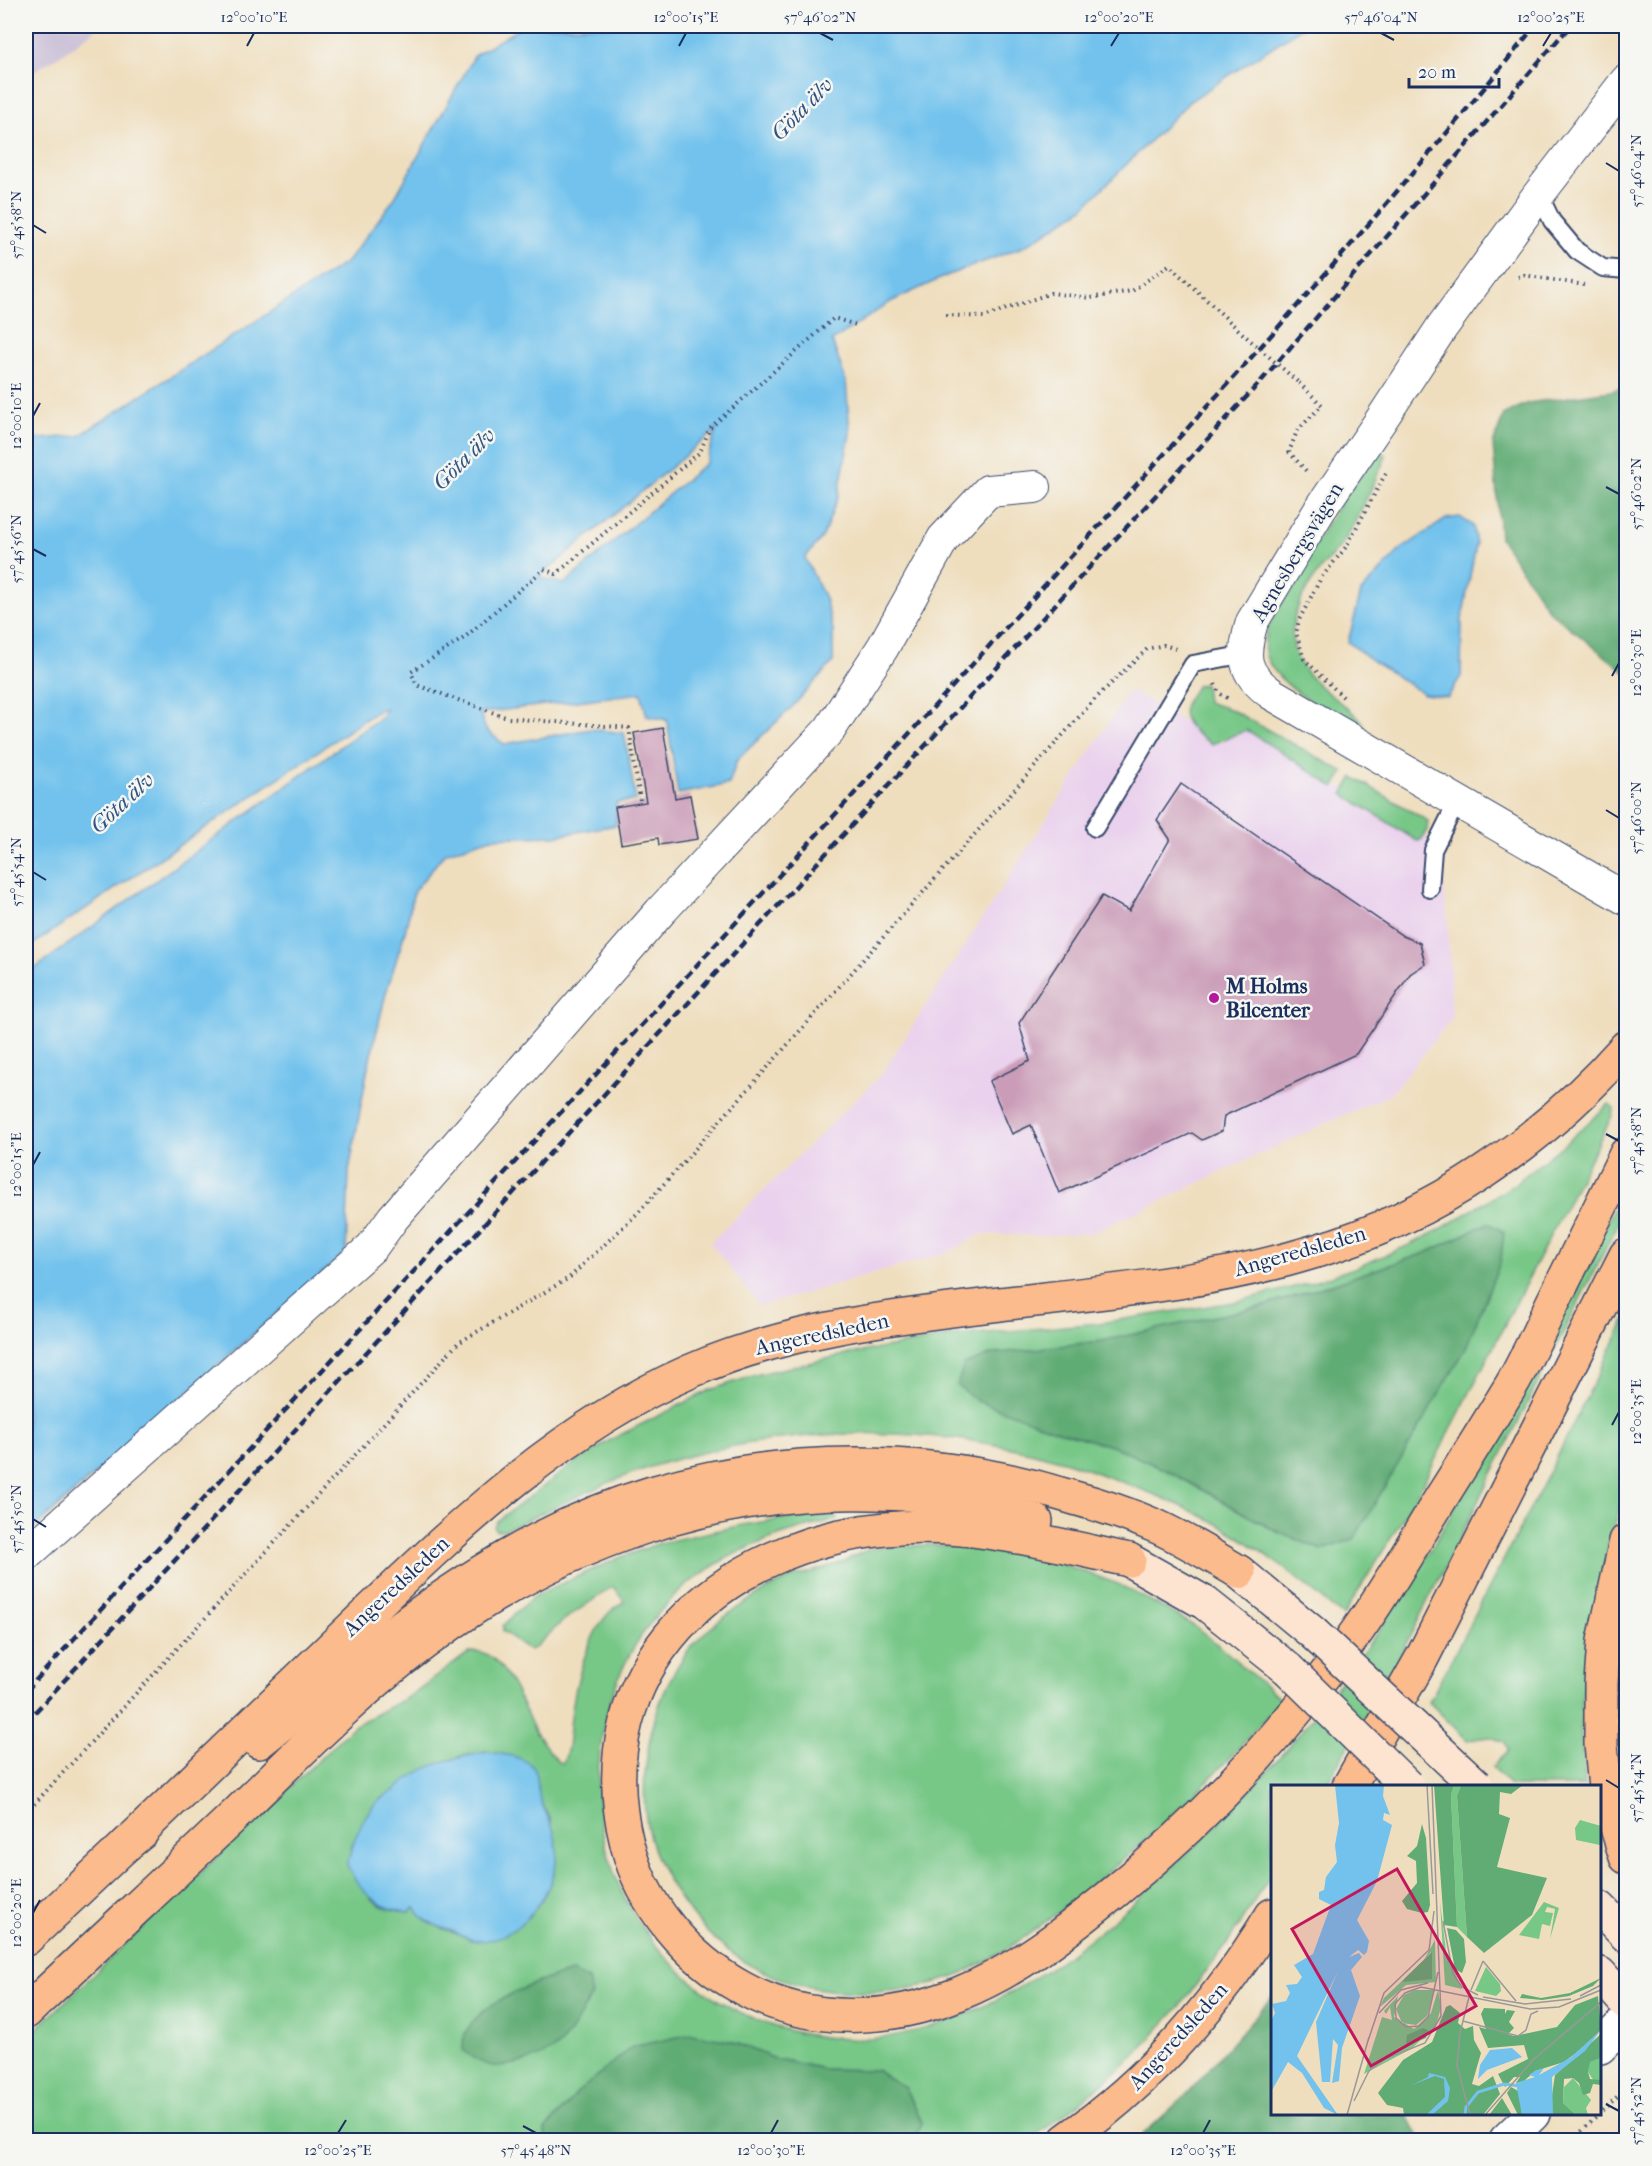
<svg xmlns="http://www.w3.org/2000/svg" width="1652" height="2166" font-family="'IM FELL French Canon',serif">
	<rect width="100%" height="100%" fill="#f6f6f2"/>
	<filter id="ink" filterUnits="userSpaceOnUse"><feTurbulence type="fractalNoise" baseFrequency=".0167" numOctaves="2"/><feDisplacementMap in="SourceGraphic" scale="12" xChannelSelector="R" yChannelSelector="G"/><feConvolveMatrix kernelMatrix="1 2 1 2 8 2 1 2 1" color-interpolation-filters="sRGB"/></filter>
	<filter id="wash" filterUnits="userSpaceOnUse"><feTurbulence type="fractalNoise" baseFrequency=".008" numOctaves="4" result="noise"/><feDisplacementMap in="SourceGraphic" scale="24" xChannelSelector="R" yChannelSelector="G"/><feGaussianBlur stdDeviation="1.35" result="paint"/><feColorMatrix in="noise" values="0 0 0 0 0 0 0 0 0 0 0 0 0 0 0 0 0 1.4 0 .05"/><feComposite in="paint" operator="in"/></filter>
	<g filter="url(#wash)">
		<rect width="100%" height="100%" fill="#efdebe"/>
		<polygon fill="#ead1ed" points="1130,690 1222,744 1235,724 1440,845 1448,923 1452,1018 1390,1095 1330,1121 1092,1233 1039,1236 982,1234 949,1252 760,1306 710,1243 881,1075"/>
		<polygon fill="#cabfd7" points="26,26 100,26 62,54 26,76"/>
		<g fill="#77c787" stroke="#497b72" stroke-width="1.5" fill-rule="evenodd">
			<path d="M 1384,453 L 1386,455 L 1385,459 C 1372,486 1361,513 1346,538 C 1339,550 1328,559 1320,570 C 1299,597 1282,632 1300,663 C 1314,687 1342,701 1361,720 L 1364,725 L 1362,731 C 1333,714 1272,686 1265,652 C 1263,642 1266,633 1270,624 C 1291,588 1352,469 1384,453 Z"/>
			<path d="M 1205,684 L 1207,702 L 1232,710 L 1344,772 L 1334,787 L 1247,730 L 1212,744 C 1200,737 1179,723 1184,707 C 1187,699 1193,692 1197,685 Z"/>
			<polygon points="1353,777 1428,821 1427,830 1421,840 1417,841 1343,794"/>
			<path d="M 1609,1104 L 1614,1108 L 1612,1116 L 1415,1499 L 1343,1616 C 1304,1584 1266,1552 1223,1527 C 1188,1507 1149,1492 1111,1478 C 1094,1472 1077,1465 1060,1460 C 934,1424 792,1425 667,1462 C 610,1478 558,1507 504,1530 L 496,1530 L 494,1526 L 497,1521 L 576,1462 L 612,1439 L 710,1390 L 759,1374 L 849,1354 L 954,1336 L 1099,1323 L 1235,1302 L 1310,1283 L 1357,1267 L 1407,1246 L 1439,1230 L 1512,1186 L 1567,1142 ZM 1488,1223 L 1354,1539 L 1322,1550 L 1275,1531 L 1172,1473 L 1115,1447 L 1055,1430 L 992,1354 L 1102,1341 L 1268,1305 L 1426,1253 Z"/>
			<path d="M 1626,1185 L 1626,1208 L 1623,1214 L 1396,1664 L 1325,1786 L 1272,1786 L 1272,1873 L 1228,1942 L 1181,2005 L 1135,2055 L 1079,2104 L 1033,2137 L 1027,2140 L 914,2140 L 922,2122 L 904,2087 L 876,2070 L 824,2069 L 773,2058 L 731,2041 L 545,2129 L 546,2140 L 26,2140 L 26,2039 L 355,1725 L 408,1697 L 467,1654 C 500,1638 524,1711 535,1731 C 541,1742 551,1752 558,1762 L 563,1763 C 570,1749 569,1732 571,1717 C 575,1684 587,1633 612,1610 C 616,1607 620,1605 624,1602 L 616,1589 L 612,1587 L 564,1620 L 534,1648 L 529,1650 L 503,1631 L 503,1625 L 534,1596 L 616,1559 L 660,1543 L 742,1525 L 802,1516 L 837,1516 L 838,1519 C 780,1533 721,1552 677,1594 C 632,1636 607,1691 600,1752 C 582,1904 696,2035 850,2039 C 899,2041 959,2020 1002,1997 C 1064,1964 1119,1917 1169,1870 C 1249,1797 1317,1719 1379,1630 C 1429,1559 1469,1482 1510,1406 C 1549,1332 1588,1259 1626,1185 ZM 487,1752 L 537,1778 L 536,1784 L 540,1800 L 551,1820 L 553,1874 L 547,1889 L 531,1915 L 471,1940 L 430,1923 L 417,1908 L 413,1908 L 409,1912 C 397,1911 378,1908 370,1897 C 363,1888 356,1861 351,1848 L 367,1815 L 380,1799 L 458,1757 Z"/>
			<polygon points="1626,1318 1626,1484 1608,1550 1588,1652 1582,1701 1581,1734 1585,1786 1510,1786 1492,1767 1508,1751 1505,1742 1490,1737 1467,1740 1429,1702 1548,1475"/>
			<path d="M 928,1545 L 987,1547 L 1043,1557 L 1118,1584 L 1160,1606 L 1196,1627 L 1222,1648 L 1281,1700 C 1220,1773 1149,1841 1074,1900 C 1036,1930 996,1960 950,1978 C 921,1988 886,1993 855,1992 C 777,1990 716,1957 674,1890 C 664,1874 655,1857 650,1839 C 643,1812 643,1783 647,1756 C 652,1720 664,1685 685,1655 C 707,1624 758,1592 793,1577 C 799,1575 805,1574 811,1572 C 821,1569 832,1566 842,1562 C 852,1558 859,1552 871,1549 C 889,1545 909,1546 928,1545 Z"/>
		</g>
		<g fill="#61ac74" stroke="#3e6e69" stroke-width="1.5">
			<polygon points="1626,386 1626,673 1549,611 1500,538 1493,444 1504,414 1528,403 1611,391"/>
			<polygon points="1488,1223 1504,1232 1501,1260 1465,1350 1354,1539 1322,1550 1276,1531 1172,1473 1115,1447 1055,1430 977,1401 957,1385 964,1365 992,1354 1102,1341 1268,1305 1426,1253"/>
			<path d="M 572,1972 L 588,1980 L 592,1995 C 582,2011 570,2039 554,2049 C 539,2059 514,2066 496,2066 C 484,2066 472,2057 463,2050 C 463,2044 463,2037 466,2032 C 483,2000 539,1980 572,1972 Z"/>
			<polygon points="1272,1997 1272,2114 1407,2114 1421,2140 1137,2140 1189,2092"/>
			<polygon points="691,2034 731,2041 773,2058 824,2069 876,2070 904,2087 922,2123 914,2140 546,2140 545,2130 579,2091 632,2047"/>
		</g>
		<g fill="#72c2ed" stroke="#4678a6" stroke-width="1.5" fill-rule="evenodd">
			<path d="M 523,26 L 1304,26 L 1190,101 L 1082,209 L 1025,246 L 946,276 L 892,301 L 832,341 L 846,381 L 850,434 L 838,497 L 823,536 L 805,558 L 825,598 L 833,630 L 833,662 L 793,706 L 737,760 L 729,784 L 678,794 L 667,720 L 647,716 L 641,693 L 480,713 L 486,730 L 504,744 L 591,729 L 624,733 L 636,800 L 616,803 L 616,825 L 554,836 L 491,838 L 445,853 L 414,891 L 405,932 L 386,993 L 367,1072 L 349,1171 L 346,1252 L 26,1535 L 26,975 L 381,717 L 386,708 L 376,712 L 26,949 L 26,440 L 79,436 L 347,262 L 394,199 L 475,55 ZM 716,430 L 706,463 L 564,584 L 539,577 Z"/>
			<polygon points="1460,517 1473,526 1476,544 1462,619 1461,676 1448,697 1424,694 1371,660 1348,642 1361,592 1400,550 1446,519"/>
			<path d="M 487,1752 C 502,1754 519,1755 531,1765 C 540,1772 536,1788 540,1799 C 547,1817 557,1831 557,1851 C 557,1890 524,1935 484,1941 C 473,1942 463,1936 454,1932 C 441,1927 421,1922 416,1908 L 413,1908 L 409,1912 C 378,1910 360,1892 347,1865 C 352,1845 360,1822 373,1806 C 379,1799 387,1795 395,1790 C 401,1785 407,1780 413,1776 C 435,1761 462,1757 487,1752 Z"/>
		</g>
		<g id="blocks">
			<g fill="#ca9cb8">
				<polygon points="663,728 675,798 690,795 698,839 659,845 658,838 621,844 615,807 646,802 634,733"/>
				<polygon points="1181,784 1403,936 1420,943 1425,964 1410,974 1356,1054 1224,1116 1222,1131 1202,1140 1192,1133 1059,1193 1031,1125 1012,1134 989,1081 1030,1061 1019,1023 1102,896 1129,911 1170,839 1157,820"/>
			</g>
		</g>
	</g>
	<g filter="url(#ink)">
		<use href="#blocks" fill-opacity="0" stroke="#3b496c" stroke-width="1.5"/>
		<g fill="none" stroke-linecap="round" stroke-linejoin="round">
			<defs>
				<g id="service">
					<polyline points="1539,194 1552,221 1577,251 1603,268 1626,270"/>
					<polyline points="1095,828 1193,664 1246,654"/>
					<polyline points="1430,889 1433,850 1457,802"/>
				</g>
				<g id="minor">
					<path d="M 1626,81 L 1539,194 L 1442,327 L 1381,420 L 1321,508 L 1252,622 C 1242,656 1242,673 1272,694 L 1626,899"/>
					<polyline points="26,1555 372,1247 393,1218 660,912 830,729 883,647 943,539 988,491 1035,487"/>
				</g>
				<g id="tertiary">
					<polyline points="1600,2047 1626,2021"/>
					<polyline points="1506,2140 1533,2114"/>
				</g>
				<g id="secondary">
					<polyline points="1129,1560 1205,1603 1288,1669"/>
					<polyline points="1239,1572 1313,1633"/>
					<polyline points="1600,1908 1626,1935"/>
					<polyline points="1600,1974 1626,2003"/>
				</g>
				<g id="trunk">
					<polyline points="1626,1541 1604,1641 1601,1683 1601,1744 1605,1789 1626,1857"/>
					<path d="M 1129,1560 C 1049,1543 968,1521 886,1529 C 721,1544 583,1668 627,1844 C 642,1905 687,1958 742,1988 C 809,2025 888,2022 958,1994 C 1017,1971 1067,1931 1116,1891 C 1208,1816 1290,1727 1358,1630 C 1388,1588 1414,1542 1441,1498 C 1465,1460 1489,1422 1512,1384 C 1527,1358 1539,1331 1552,1304 C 1577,1254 1602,1204 1626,1154"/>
					<path d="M 259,1742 C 295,1714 328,1684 363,1656 C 416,1614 479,1570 539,1539 C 702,1454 897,1443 1071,1497 C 1101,1505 1130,1515 1158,1527 C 1186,1540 1212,1556 1239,1572"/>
					<polyline points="1349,1786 1422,1658 1626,1255"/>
					<path d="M 126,1845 C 205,1769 283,1694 361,1619 C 462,1523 562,1427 691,1371 C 787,1329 897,1316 1000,1304 C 1105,1292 1212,1283 1313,1252 C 1436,1216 1542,1142 1626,1047"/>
					<polyline points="26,1939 126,1845 142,1832"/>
					<path d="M 26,2012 C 95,1946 166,1881 235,1815 C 299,1753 362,1687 435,1635 C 561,1543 715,1489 871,1493 C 901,1493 932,1495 961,1500 C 986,1506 1011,1514 1036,1521"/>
					<path d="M 1066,2140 C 1151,2081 1218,2003 1272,1915"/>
				</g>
			</defs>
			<use href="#service" stroke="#3b496c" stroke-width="20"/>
			<use href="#minor" stroke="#3b496c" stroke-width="34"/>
			<use href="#tertiary" stroke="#3b496c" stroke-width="36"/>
			<use href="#secondary" stroke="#3b496c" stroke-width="36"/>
			<use href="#trunk" stroke="#3b496c" stroke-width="36"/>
			<g stroke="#3b496c" stroke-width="4" stroke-dasharray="1.5 4.5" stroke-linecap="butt">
				<polyline points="1518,277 1524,275 1584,285"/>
				<polyline points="946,315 984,317 1051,293 1090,298 1132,291 1169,265 1242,333"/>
				<polyline points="1299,383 1322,405 1297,431 1289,452 1308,473"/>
				<polyline points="1215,684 1219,693 1229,699"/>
				<polyline points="1343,697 1304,659 1296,633 1299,620 1321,578 1346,547 1387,471"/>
				<polyline points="640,800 629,728 508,718 417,685 411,672 464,638 544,569 556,574 700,452 710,428 834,318 856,325"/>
				<polyline points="26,1813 458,1343 569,1278 639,1212 1094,700 1147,649 1164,645 1176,649"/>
				<polyline points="1573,2140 1626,2088"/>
			</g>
			<use href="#service" stroke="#fff" stroke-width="16"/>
			<use href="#minor" stroke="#fff" stroke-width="32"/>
			<use href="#tertiary" stroke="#fff" stroke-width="33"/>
			<use href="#secondary" stroke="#fde4d1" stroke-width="33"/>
			<use href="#trunk" stroke="#fbbb8c" stroke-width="33"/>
			<g stroke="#1b2f5e" stroke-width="4.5" stroke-dasharray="9 4.5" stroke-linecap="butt">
				<path d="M 26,1691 C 337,1353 651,1017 960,678 C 1155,464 1353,251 1535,26"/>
				<polyline points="26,1722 1262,380 1570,26"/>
			</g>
			<defs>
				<g id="secondary-bridge">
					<polyline points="1313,1633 1477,1786"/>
					<polyline points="1288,1669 1407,1786"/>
				</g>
			</defs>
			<use href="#secondary-bridge" stroke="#3b496c" stroke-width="36" stroke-linecap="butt"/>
			<polyline stroke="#3b496c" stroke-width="4" stroke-dasharray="1.5 4.5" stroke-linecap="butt" points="1242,333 1299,383"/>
			<use href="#secondary-bridge" stroke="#fde4d1" stroke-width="33"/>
		</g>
	</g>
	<path fill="none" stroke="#1b2f5e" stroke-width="2" d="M 820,33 L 833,40M 1381,33 L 1394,40M 247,46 L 254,33M 679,46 L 686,33M 1111,46 L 1119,33M 1543,46 L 1551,33M 1606,163 L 1619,171M 33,225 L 46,233M 33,416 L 40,403M 1606,487 L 1619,494M 33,549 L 46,556M 1612,676 L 1619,663M 1606,810 L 1619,818M 33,872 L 46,880M 1606,1134 L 1619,1141M 33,1165 L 40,1152M 1612,1425 L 1619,1412M 33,1519 L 46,1527M 1606,1780 L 1619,1788M 33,1913 L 40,1900M 1606,2104 L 1619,2111M 523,2126 L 536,2133M 338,2133 L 346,2120M 771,2133 L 778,2120M 1203,2133 L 1210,2120"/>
	<circle fill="#b5179e" stroke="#f6f6f2" stroke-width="2" cx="1214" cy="998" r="6"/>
	<g text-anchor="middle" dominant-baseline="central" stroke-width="5" stroke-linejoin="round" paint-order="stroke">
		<g font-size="21" fill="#1b2f5e" stroke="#f6f6f2">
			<text transform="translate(1297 552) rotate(-59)">Agnesbergsvägen</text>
			<text transform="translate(1300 1251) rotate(-16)">Angeredsleden</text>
			<text transform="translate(822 1334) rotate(-12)">Angeredsleden</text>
			<text transform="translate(396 1586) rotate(-43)">Angeredsleden</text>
			<text transform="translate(1178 2036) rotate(-48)">Angeredsleden</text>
		</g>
		<g font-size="21" font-weight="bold" fill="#1b2f5e" stroke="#f6f6f2" text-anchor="start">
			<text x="1226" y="986">M Holms<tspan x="1226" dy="24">Bilcenter</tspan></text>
		</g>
		<g font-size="22" font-style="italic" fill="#315482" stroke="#f6f6f2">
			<text transform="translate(802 109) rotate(-46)">Göta älv</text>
			<text transform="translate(464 459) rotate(-45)">Göta älv</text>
			<text transform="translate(122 803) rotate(-43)">Göta älv</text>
		</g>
	</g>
	<g transform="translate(1271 1785)">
		<rect width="330" height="330" fill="#efdebe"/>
		<path d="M 183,0 L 190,0 L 186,11 L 196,152 L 186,142 L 180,10 ZM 309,35 L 330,41 L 329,60 L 305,55 L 304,43 ZM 169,117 L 175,166 L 191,204 L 174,200 ZM 273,117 L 288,123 L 279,154 L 284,124 L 276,122 L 274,127 L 282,128 L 279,141 L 271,139 L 268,154 L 248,150 ZM 164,155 L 165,197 L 135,200 L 109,222 L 113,213 L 153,175 ZM 160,167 L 161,194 L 133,194 L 149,180 ZM 215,182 L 229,199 L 230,206 L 225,211 L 204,206 ZM 144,205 L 164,205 L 156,231 L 145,240 L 131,238 L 125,224 L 133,210 ZM 167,205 L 170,222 L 165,241 L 140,264 L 93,289 L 111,232 L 121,235 L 119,222 L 115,229 L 113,226 L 127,211 L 123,232 L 143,244 L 160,228 ZM 330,273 L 330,295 L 323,296 L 317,287 L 318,277 ZM 302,293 L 320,315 L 315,323 L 317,330 L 305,330 L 292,318 L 293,302 Z" fill="#77c787" fill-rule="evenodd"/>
		<path d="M 163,0 L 183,0 L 180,10 L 186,142 L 173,140 ZM 190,0 L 252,0 L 240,9 L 229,7 L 228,29 L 239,33 L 226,82 L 276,93 L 261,130 L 213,168 L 196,152 L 186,11 ZM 151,39 L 155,53 L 159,120 L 157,127 L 151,128 L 136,124 L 131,116 L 146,98 L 145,76 L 136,71 L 146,61 ZM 176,143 L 185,145 L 193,154 L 195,177 L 191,188 L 184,184 ZM 161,167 L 161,194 L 132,197 L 133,194 ZM 330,193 L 322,201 L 298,211 L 271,215 L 249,213 L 251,209 L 270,213 L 299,208 ZM 327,211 L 330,245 L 309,265 L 293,277 L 264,286 L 252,297 L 245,298 L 249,292 L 243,292 L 234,302 L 227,289 L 257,274 L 253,260 L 217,263 L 208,242 L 215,244 L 210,229 L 213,223 L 234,224 L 234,229 L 236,225 L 244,226 L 238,237 L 243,243 L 237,249 L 243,251 L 286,242 L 304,220 ZM 179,220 L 189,228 L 187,238 L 194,244 L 202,241 L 203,255 L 210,268 L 201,299 L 208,301 L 222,291 L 229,309 L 212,330 L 133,330 L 132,323 L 116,320 L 107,308 L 132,275 L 161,257 L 175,222 ZM 152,243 L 157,245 L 155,253 L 135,261 L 136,250 ZM 330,249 L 330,273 L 319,277 L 317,287 L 319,294 L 330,295 L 330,300 L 322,299 L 319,308 L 312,310 L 308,298 L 302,293 L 293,294 L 292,318 L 305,330 L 278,330 L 284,290 ZM 240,302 L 249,307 L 251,330 L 247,330 L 236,308 ZM 231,313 L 241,330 L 218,330 L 228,317 Z" fill="#61ac74"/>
		<path d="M 64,0 L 113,0 L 112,11 L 119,30 L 113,28 L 112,35 L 121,40 L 106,96 L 86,135 L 98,156 L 96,167 L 93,170 L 87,165 L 78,172 L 88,168 L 91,172 L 80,185 L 89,211 L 71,263 L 68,296 L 61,298 L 67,260 L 62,254 L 59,297 L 51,297 L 45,237 L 67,186 L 26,271 L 67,330 L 53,323 L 31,288 L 17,277 L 0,307 L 0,236 L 4,228 L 1,219 L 15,216 L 19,208 L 15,200 L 26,199 L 31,192 L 23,180 L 42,169 L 60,120 L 48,114 L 48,107 L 53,105 L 55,92 L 66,77 L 64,60 L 68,38 ZM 330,245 L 314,266 L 281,292 L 282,329 L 251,330 L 245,298 L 264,292 L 258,290 L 264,286 L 273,283 L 268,290 L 299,273 ZM 241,263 L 251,272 L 216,285 L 207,294 L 209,280 L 219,265 ZM 158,288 L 174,292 L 179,303 L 177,316 L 161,330 L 155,330 L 174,312 L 173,294 L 164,291 L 141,300 L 157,292 Z" fill="#72c2ed"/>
		<path fill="none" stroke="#72c2ed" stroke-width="3" d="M 194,330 L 195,322 L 207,307 L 233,299 L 249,301"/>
		<path fill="none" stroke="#9a9898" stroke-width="1.5" d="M 156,0 L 162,109M 172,136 L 182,189 L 191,202 L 207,210M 212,176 L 245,216M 150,202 L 259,224 L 288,222 L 330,205M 150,202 L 134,208 L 124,219 L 125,233 L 135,242 L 148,241 L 157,232 L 167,187M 200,205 L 212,176M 309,211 L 330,200M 198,212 L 189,248 L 186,280 L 199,330M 212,212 L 254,219 L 300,214M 108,228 L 130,205 L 157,198M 192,236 L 247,251 L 255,245 L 260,229 L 267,226M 97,256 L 113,208 L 158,165 L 163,126M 83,316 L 98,286 L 114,274 L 154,258 L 170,231 L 161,0M 76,330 L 98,252M 214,330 L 263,274 L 330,217"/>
		<path fill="#c2185b" fill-opacity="0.15" stroke="#c2185b" stroke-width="3" d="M 126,84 L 205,221 L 100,281 L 21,144 Z"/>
		<rect width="330" height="330" fill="none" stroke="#1b2f5e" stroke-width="3"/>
	</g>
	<rect width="1652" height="2166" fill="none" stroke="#f6f6f2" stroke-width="66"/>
	<path d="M1409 78v9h90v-9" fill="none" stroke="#1b2f5e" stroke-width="3"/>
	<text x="1418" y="78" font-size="18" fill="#1b2f5e" stroke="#f6f6f2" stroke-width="4.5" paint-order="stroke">20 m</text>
	<rect x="33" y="33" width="1586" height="2100" fill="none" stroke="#1b2f5e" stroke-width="2"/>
	<g font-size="15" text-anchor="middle" fill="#1b2f5e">
		<text x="254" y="22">12°00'10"E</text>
		<text x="686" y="22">12°00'15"E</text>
		<text x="820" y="22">57°46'02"N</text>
		<text x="1119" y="22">12°00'20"E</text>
		<text x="1381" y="22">57°46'04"N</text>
		<text x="1551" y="22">12°00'25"E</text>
		<text transform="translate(1636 171) rotate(-90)" y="5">57°46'04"N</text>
		<text transform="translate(16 225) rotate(-90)" y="5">57°45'58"N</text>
		<text transform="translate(16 416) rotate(-90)" y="5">12°00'10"E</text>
		<text transform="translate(1636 494) rotate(-90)" y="5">57°46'02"N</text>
		<text transform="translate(16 549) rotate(-90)" y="5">57°45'56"N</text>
		<text transform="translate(1636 663) rotate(-90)" y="5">12°00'30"E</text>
		<text transform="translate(1636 818) rotate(-90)" y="5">57°46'00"N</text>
		<text transform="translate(16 872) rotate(-90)" y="5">57°45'54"N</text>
		<text transform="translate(1636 1141) rotate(-90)" y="5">57°45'58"N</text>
		<text transform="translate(16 1165) rotate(-90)" y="5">12°00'15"E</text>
		<text transform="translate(1636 1412) rotate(-90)" y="5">12°00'35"E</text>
		<text transform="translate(16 1519) rotate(-90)" y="5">57°45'50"N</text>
		<text transform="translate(1636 1788) rotate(-90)" y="5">57°45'54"N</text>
		<text transform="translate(16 1913) rotate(-90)" y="5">12°00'20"E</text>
		<text transform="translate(1636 2111) rotate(-90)" y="5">57°45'52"N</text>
		<text x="338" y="2155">12°00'25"E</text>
		<text x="536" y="2155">57°45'48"N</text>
		<text x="771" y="2155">12°00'30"E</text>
		<text x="1203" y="2155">12°00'35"E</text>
	</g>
</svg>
